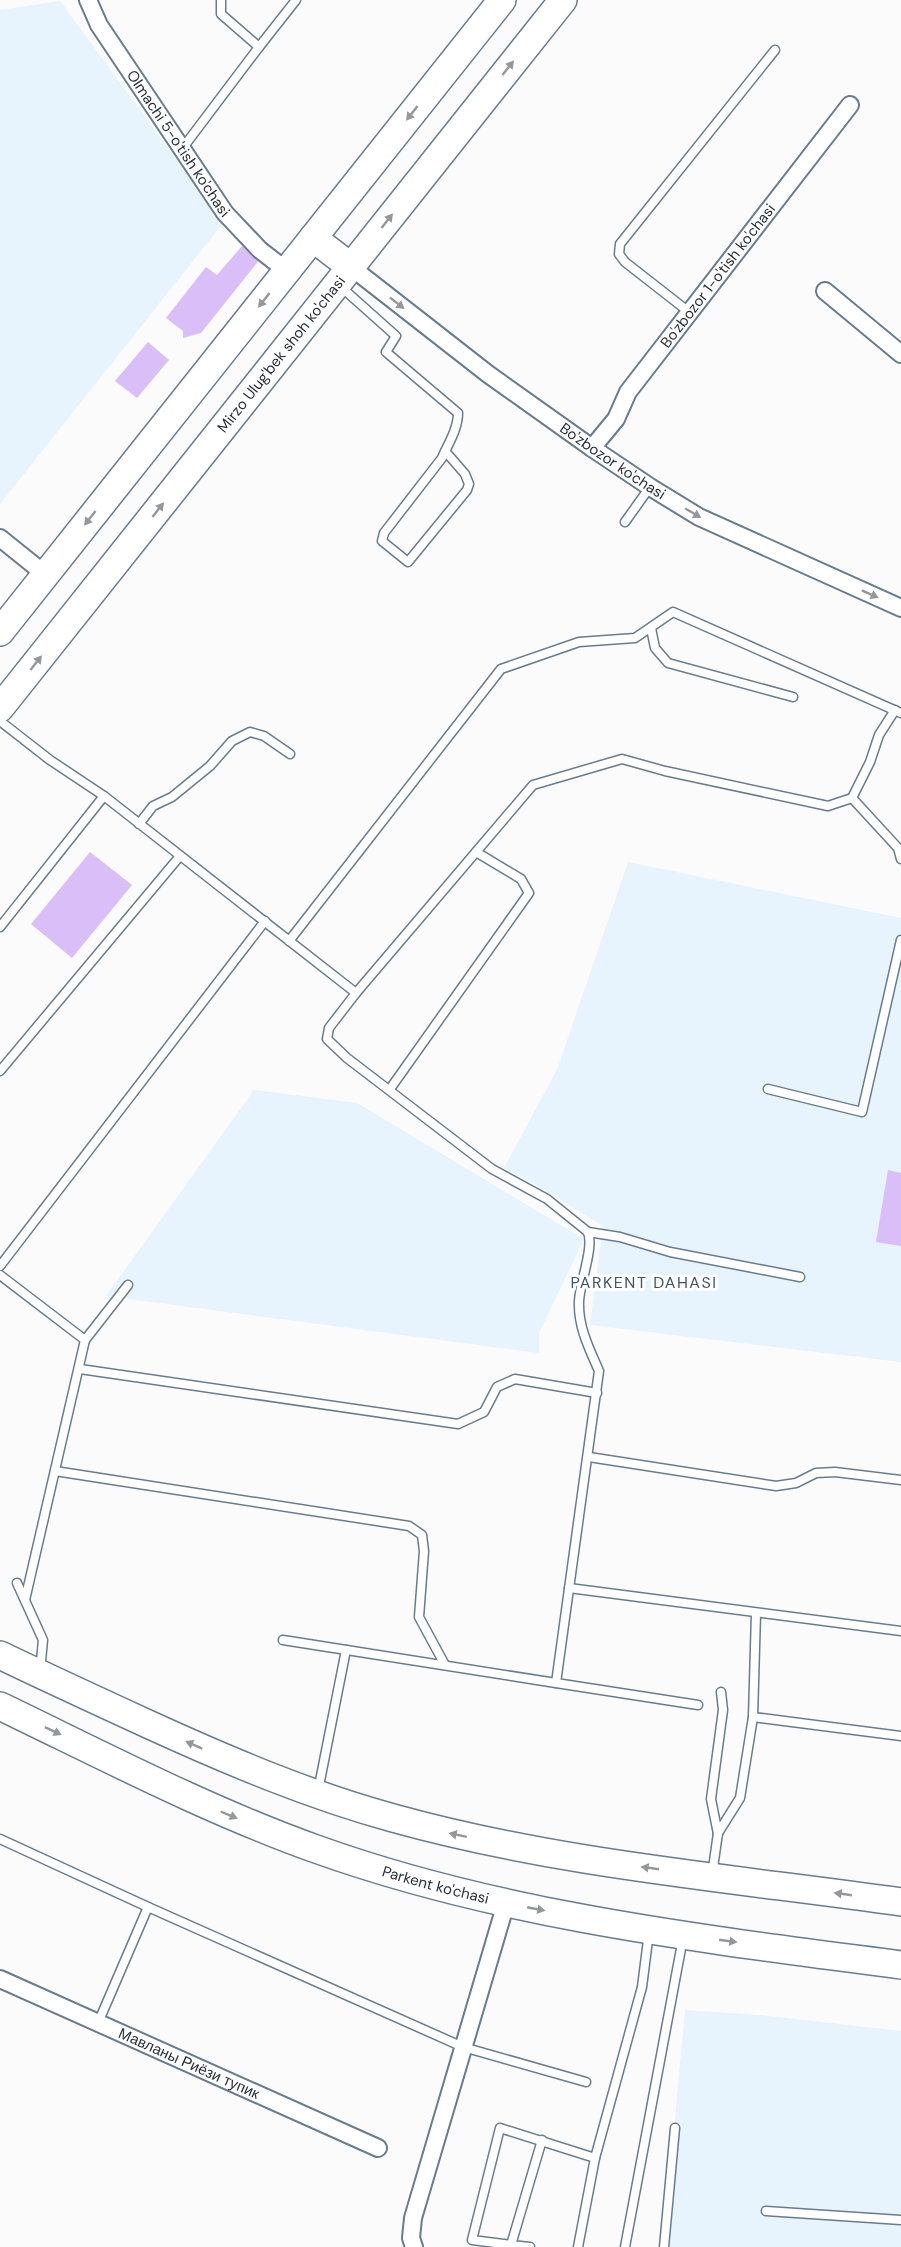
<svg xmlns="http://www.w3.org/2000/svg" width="901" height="2247" font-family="'DM Sans',sans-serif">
	<rect width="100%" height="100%" fill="#fbfbfb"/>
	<g fill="#e7f3fd">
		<polygon points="60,1 223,223 0,504 0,10"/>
		<polygon points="628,862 901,918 901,1362 590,1325 603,1226 533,1183 504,1168 557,1070"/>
		<polygon points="254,1090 357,1103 584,1239 539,1333 539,1353 106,1296"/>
		<polygon points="685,2010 759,2015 901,2031 901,2247 663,2247"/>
	</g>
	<g fill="#dabef8">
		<polygon points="242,246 260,259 201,333 183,338 183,331 166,318 206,267 217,275"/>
		<polygon points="148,342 169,360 137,398 115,381"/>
		<polygon points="90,852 132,885 72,958 31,924"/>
		<polygon points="888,1170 901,1173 901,1246 876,1242"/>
	</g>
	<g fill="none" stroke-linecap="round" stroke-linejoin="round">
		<defs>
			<g id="lane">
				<polyline points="259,47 296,0"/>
				<polyline points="182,149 259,47 221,14 221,0"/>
				<path d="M 340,286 L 396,336 L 386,352 L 458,413 C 458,429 448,444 442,458 L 384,533 L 382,541 L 408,562 L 467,490 L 469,484 L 465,474 L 445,451"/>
				<polyline points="689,312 625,262 619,254 620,244 775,50"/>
				<polyline points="625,522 650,487"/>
				<polyline points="651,628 655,648 668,663 793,697"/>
				<polyline points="895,710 879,735 870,762 852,798 898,848 901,859"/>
				<polyline points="0,721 50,760 104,796 356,993"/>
				<polyline points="139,824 153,806 172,797 210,766 232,741 250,732 264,736 290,754"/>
				<polyline points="0,927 104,796"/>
				<polyline points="289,941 501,669 579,642 635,638 673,612 901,713"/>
				<polyline points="0,1071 180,856"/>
				<polyline points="390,1089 529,893 521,879 476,852"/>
				<polyline points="768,1089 862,1112 901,940"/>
				<polyline points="588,1232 620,1237 670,1252 800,1277"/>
				<polyline points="0,1266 265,921"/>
				<polyline points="0,1275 85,1340 25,1600"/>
				<polyline points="85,1340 128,1285"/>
				<polyline points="80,1369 458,1424 484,1412 497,1387 515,1379 597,1393"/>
				<polyline points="589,1457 776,1486 796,1483 816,1473 835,1472 901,1480"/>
				<polyline points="55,1471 409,1526 422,1535 424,1551 419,1617 445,1665"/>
				<polyline points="17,1583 43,1640 40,1671"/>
				<polyline points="569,1588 901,1631"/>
				<polyline points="283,1640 556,1683"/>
				<path d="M 698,1705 L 556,1683 L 599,1371 C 589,1348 578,1327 579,1301 C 580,1282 594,1248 588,1232 L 547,1199 L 492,1169 L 347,1058 L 327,1039 L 329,1028 L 356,993 L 533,785 L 622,759 L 665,771 L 828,806 L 852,798"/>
				<polyline points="753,1717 901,1736"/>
				<polyline points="318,1791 346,1650"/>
				<polyline points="718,1834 711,1799 723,1710 721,1692"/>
				<polyline points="0,1839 148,1907 98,2023"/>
				<polyline points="712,1875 718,1833 740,1798 753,1717 756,1613"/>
				<polyline points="148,1907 463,2047 586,2082"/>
				<polyline points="766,2211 901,2220"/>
				<polyline points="511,2245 472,2240 500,2128 595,2158"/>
				<polyline points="530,2247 511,2245 542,2140"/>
				<polyline points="578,2247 595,2158 642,1987 649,1932"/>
				<polyline points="625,2247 683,1938"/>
				<polyline points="664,2247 675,2128"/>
			</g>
			<g id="street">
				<path id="s1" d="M 88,0 L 99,25 L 225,213 L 260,250 L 287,271"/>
				<path id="s2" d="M 351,267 L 488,374 L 592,448 L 650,487 L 699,517 L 901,608"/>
				<polyline points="825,291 901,354"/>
				<path id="s3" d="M 592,448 L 616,419 L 628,392 L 850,105"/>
				<polyline points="0,538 46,575"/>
				<path id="s4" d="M 0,1979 L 378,2148"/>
				<polyline points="414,2247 411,2238 413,2218 506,1903"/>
			</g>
			<g id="primary">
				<polyline points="313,238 351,267"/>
				<polyline points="0,632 502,0"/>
				<path id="s5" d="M 0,708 L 563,0"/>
				<path d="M 0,1655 C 50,1679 100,1702 150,1725 C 229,1761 309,1795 393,1818 C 558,1864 731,1878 901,1902"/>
				<path id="s6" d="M 0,1706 C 104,1756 207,1810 316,1849 C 503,1916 704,1939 901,1965"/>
			</g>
		</defs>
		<use href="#lane" stroke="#687c8e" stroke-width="11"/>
		<use href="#street" stroke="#687c8e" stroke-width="20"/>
		<use href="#primary" stroke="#687c8e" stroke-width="30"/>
		<use href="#lane" stroke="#fff" stroke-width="8"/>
		<use href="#street" stroke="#fff" stroke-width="16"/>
		<use href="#primary" stroke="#fff" stroke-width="27"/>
	</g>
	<defs><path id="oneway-solid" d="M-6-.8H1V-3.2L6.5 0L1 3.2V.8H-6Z" transform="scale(1.5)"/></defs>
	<g fill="#94989c">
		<use href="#oneway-solid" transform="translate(508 68) rotate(-52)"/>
		<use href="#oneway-solid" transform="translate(412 113) rotate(128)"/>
		<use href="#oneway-solid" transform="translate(387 221) rotate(-52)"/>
		<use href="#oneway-solid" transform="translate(264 300) rotate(128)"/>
		<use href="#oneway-solid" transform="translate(397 303) rotate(38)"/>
		<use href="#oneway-solid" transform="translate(158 510) rotate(-52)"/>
		<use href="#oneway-solid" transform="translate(693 513) rotate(30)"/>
		<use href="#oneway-solid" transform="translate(90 518) rotate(128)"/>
		<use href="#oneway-solid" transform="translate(870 594) rotate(24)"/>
		<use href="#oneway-solid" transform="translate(36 663) rotate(-52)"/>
		<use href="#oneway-solid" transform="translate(53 1731) rotate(25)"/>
		<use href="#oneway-solid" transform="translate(194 1745) rotate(-156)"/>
		<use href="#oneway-solid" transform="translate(229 1815) rotate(23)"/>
		<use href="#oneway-solid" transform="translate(458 1835) rotate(-168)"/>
		<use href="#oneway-solid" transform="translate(650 1868) rotate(-172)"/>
		<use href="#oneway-solid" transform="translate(843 1894) rotate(-172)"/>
		<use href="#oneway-solid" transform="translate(536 1909) rotate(11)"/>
		<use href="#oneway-solid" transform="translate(728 1941) rotate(8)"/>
	</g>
	<g text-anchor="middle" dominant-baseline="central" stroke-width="6" stroke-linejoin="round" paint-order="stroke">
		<g font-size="15" fill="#283139" stroke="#fff">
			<text stroke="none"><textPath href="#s1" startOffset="170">Olmachi 5-o'tish ko'chasi</textPath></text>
			<text stroke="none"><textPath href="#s3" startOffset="214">Bo'zbozor 1-o'tish ko'chasi</textPath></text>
			<text stroke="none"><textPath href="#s5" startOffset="452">Mirzo Ulug'bek shoh ko'chasi</textPath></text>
			<text stroke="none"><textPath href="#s2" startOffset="326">Bo'zbozor ko'chasi</textPath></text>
			<text stroke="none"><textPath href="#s6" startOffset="472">Parkent ko'chasi</textPath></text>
			<text stroke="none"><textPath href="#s4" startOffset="207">Мавланы Риёзи тупик</textPath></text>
		</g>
		<g font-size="16" letter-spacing="1.5" fill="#415465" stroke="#fff">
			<text x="644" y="1282">PARKENT DAHASI</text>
		</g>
	</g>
</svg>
